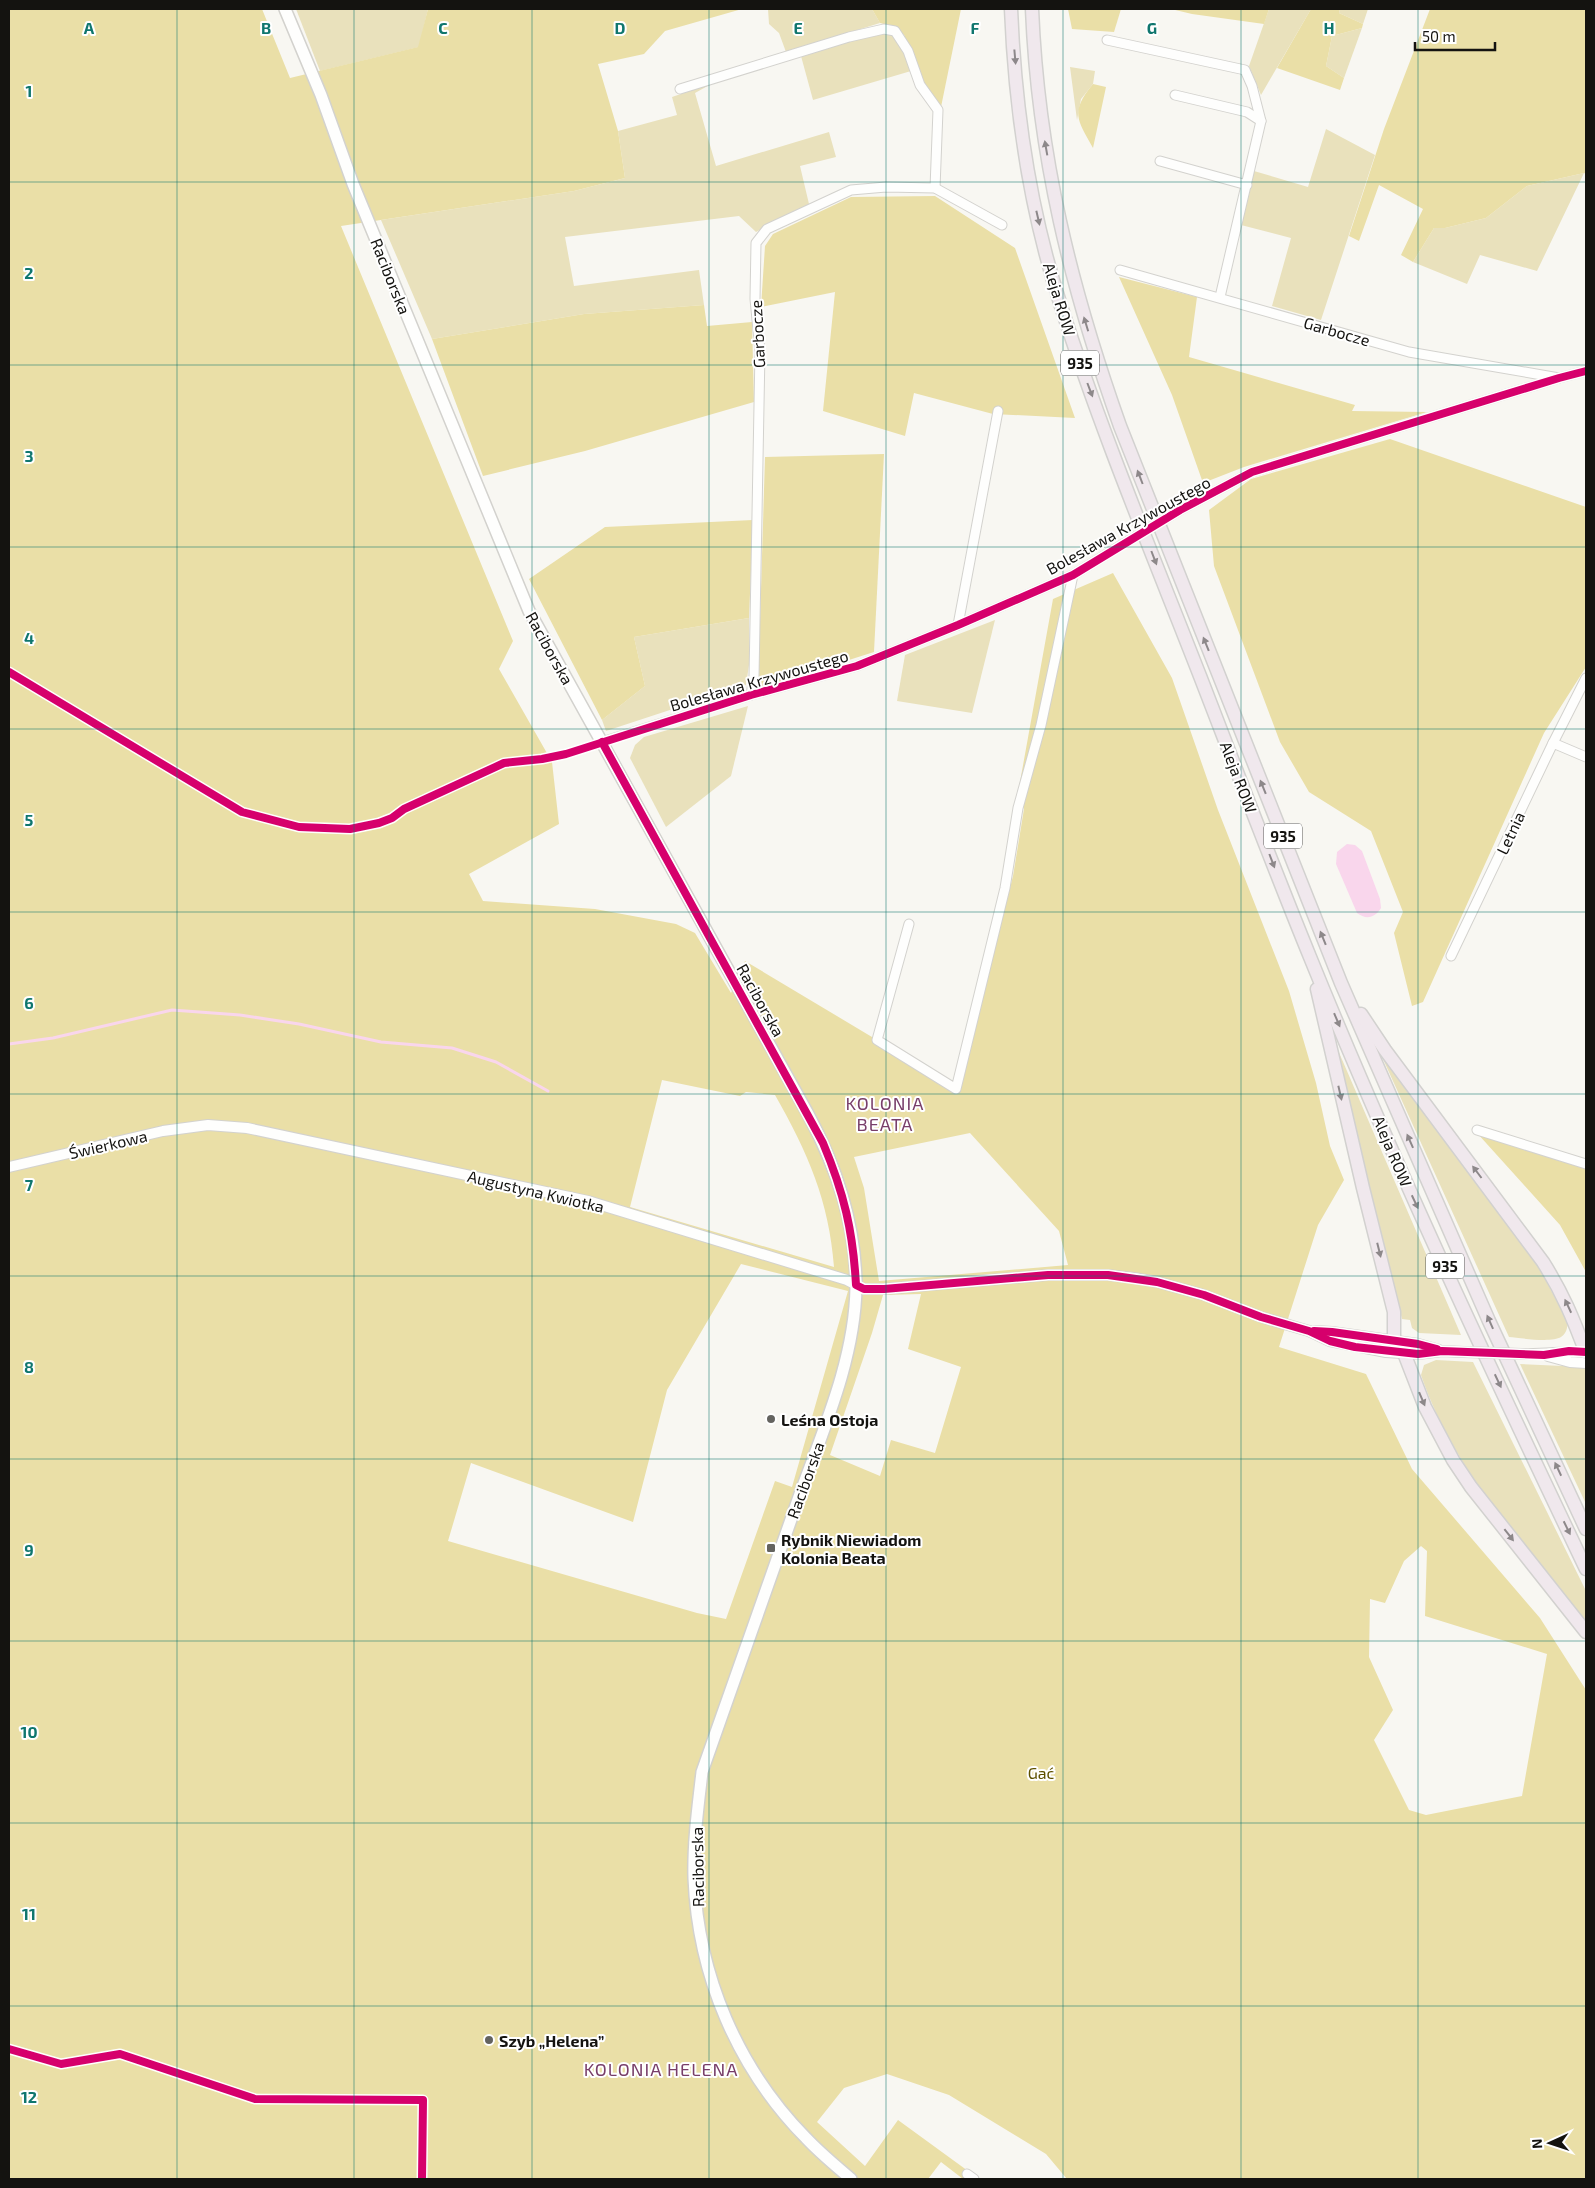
<svg xmlns="http://www.w3.org/2000/svg" width="1595" height="2188" font-family="'Exo 2',sans-serif">
	<rect width="100%" height="100%" fill="#f8f7f2"/>
	<g fill="#e9e1bc">
		<polygon points="296,9 428,9 419,47 320,71"/>
		<polygon points="768,9 872,9 880,23 786,52 779,33 769,24"/>
		<polygon points="1269,9 1311,9 1261,95 1249,66"/>
		<polygon points="1340,9 1368,9 1363,24 1339,13"/>
		<polygon points="1362,28 1344,78 1326,66 1332,36"/>
		<polygon points="880,32 894,34 904,49 911,71 813,100 801,56"/>
		<polygon points="1070,67 1095,71 1093,84 1081,99 1077,120"/>
		<polygon points="713,83 695,93 716,166 829,132 836,157 800,166 809,204 756,232 739,216 565,237 574,286 699,270 704,305 584,314 432,339 381,220 574,191 625,178 618,131 677,115 672,97"/>
		<polygon points="1326,129 1375,155 1321,320 1272,306 1291,238 1241,225 1254,171 1308,187"/>
		<polygon points="1584,173 1537,271 1480,255 1467,284 1413,262 1434,228 1445,228 1486,218 1527,186"/>
		<polygon points="749,618 749,665 746,685 606,731 602,720 645,686 634,637"/>
		<polygon points="995,620 972,713 897,701 905,655"/>
		<polygon points="748,706 731,776 666,827 630,758 635,745 644,737"/>
		<polygon points="1331,1034 1461,1335 1419,1333 1412,1328 1410,1320 1402,1319"/>
		<path d="M 1378,1048 L 1537,1264 L 1568,1322 C 1567,1328 1567,1333 1561,1337 C 1552,1343 1520,1338 1509,1337 Z"/>
		<path d="M 1436,1360 L 1473,1362 L 1586,1591 L 1586,1624 C 1525,1546 1453,1470 1421,1375 L 1424,1365 Z"/>
		<polygon points="1520,1364 1585,1367 1586,1373 1586,1504"/>
	</g>
	<g fill="#eadfa7" fill-rule="evenodd">
		<path d="M 9,9 L 262,9 L 290,78 L 418,47 L 428,9 L 742,9 L 665,31 L 644,54 L 598,64 L 618,131 L 625,178 L 574,191 L 341,226 L 513,641 L 499,669 L 552,762 L 559,824 L 469,874 L 483,901 L 595,909 L 676,924 L 695,933 L 731,993 L 745,961 L 877,1040 L 958,1094 L 1013,876 L 1024,809 L 1018,793 L 1053,599 L 1113,573 L 1172,678 L 1218,810 L 1289,991 L 1316,1083 L 1330,1146 L 1344,1180 L 1318,1225 L 1279,1347 L 1366,1374 L 1412,1469 L 1540,1618 L 1586,1690 L 1586,2179 L 1067,2179 L 1046,2154 L 949,2095 L 887,2074 L 844,2088 L 817,2122 L 865,2166 L 898,2120 L 979,2179 L 963,2179 L 941,2162 L 928,2179 L 9,2179 ZM 662,1080 L 740,1096 L 746,1092 L 775,1095 C 808,1153 829,1201 834,1267 L 630,1207 ZM 970,1133 L 1059,1231 L 1068,1265 L 879,1281 L 864,1188 L 854,1157 ZM 741,1264 L 848,1291 L 792,1487 L 775,1481 L 726,1619 L 697,1613 L 448,1541 L 471,1463 L 633,1522 L 667,1390 ZM 921,1294 L 908,1349 L 961,1367 L 935,1453 L 891,1440 L 880,1476 L 830,1455 L 872,1333 L 883,1295 ZM 1421,1546 L 1427,1551 L 1425,1616 L 1547,1654 L 1522,1796 L 1426,1815 L 1409,1810 L 1374,1740 L 1393,1710 L 1369,1657 L 1370,1599 L 1385,1603 L 1404,1561 Z"/>
		<polygon points="872,9 961,9 941,107 929,93 904,35 895,27 880,23"/>
		<polygon points="1068,9 1121,9 1114,32 1072,29"/>
		<polygon points="1171,9 1269,9 1264,24 1192,14"/>
		<polygon points="1311,9 1340,9 1339,13 1363,24 1362,28 1332,36 1326,66 1344,78 1340,90 1277,68"/>
		<polygon points="1430,9 1586,9 1586,174 1584,173 1527,186 1486,218 1445,228 1434,228 1413,262 1401,255 1423,209 1379,185 1359,241 1349,236 1384,129"/>
		<path d="M 1093,84 L 1106,87 L 1093,148 C 1077,119 1070,112 1093,84 Z"/>
		<polygon points="935,196 1015,248 1075,418 993,414 914,393 905,436 823,411 835,292 761,307 765,246 773,234 851,197"/>
		<polygon points="1119,277 1197,297 1189,357 1355,405 1352,411 1427,412 1244,467 1203,483 1172,395"/>
		<polygon points="704,305 707,326 752,322 754,402 585,451 483,476 432,339 584,314"/>
		<polygon points="1390,439 1586,507 1586,667 1544,733 1423,1002 1412,1006 1394,933 1403,912 1371,831 1309,792 1280,742 1214,566 1209,510 1251,479"/>
		<polygon points="884,454 874,652 758,689 765,457"/>
		<polygon points="753,520 749,618 634,637 645,686 602,720 529,579 605,527"/>
		<polygon points="1477,1133 1586,1168 1586,1272 1560,1225"/>
	</g>
	<path fill="#f9d6ec" d="M 1347,844 L 1355,845 L 1362,851 L 1380,899 L 1381,908 C 1375,918 1366,920 1357,913 L 1336,864 L 1337,852 Z"/>
	<g fill="none" stroke-linecap="round" stroke-linejoin="round">
		<polyline stroke="#f9d6ec" stroke-width="3" points="9,1044 53,1038 172,1010 240,1015 299,1024 381,1042 452,1048 496,1062 548,1091"/>
		<defs>
			<g id="minor">
				<polyline points="1107,40 1245,70 1252,86 1261,121"/>
				<polyline points="680,89 849,37 884,29 895,31 908,51 920,85 938,110 935,188"/>
				<polyline points="1175,95 1247,112 1261,121 1220,297"/>
				<polyline points="1160,161 1247,185"/>
				<polyline points="1120,270 1409,352 1559,378"/>
				<polyline points="1180,510 1252,472 1559,378 1586,371"/>
				<polyline points="958,625 998,411"/>
				<polyline points="751,695 754,677 760,351 755,299 756,243 767,229 851,190 886,187 935,188 1002,225"/>
				<polyline points="602,742 751,695 857,666 958,625 1073,575 1125,543"/>
				<polyline points="1553,743 1586,678"/>
				<polyline points="909,924 877,1040 956,1089 1005,888 1018,808 1041,725 1073,575"/>
				<polyline points="1451,956 1553,743 1586,757"/>
				<polyline points="1477,1130 1586,1164"/>
				<polyline points="967,2174 974,2179"/>
			</g>
			<g id="tertiary">
				<polyline points="9,1167 163,1131 208,1125 247,1128 588,1201 847,1280 864,1289 884,1289 1048,1275 1108,1275 1134,1278 1157,1282 1204,1295 1261,1317 1309,1331 1330,1341 1386,1352 1418,1354 1442,1351 1464,1352"/>
				<polyline points="1315,1331 1332,1332 1418,1344 1439,1350"/>
				<path d="M 1522,1354 C 1544,1355 1564,1351 1586,1352"/>
				<polyline points="1548,1356 1570,1362 1586,1363"/>
			</g>
			<path id="secondary" d="M 285,9 L 321,95 L 353,184 L 529,611 L 808,1114 C 837,1168 856,1224 856,1287 C 855,1358 824,1428 800,1494 C 768,1587 734,1679 702,1772 C 698,1807 693,1843 694,1878 C 698,1976 738,2069 806,2138 C 820,2153 836,2166 851,2179"/>
			<g id="primary">
				<path d="M 1011,9 C 1015,108 1030,211 1061,306 C 1101,431 1152,553 1200,676 C 1236,769 1272,864 1310,957 C 1394,1164 1490,1368 1586,1569"/>
				<path d="M 1032,9 C 1038,156 1071,288 1120,426 L 1341,983 L 1489,1321 L 1586,1529"/>
				<polyline points="1317,989 1363,1188 1394,1312 1394,1341 1404,1353 1425,1407 1453,1460 1471,1487 1586,1632"/>
				<path d="M 1361,1014 L 1385,1050 L 1543,1262 C 1563,1294 1573,1318 1586,1353"/>
			</g>
		</defs>
		<use href="#minor" stroke="#d3d2ce" stroke-width="11"/>
		<use href="#tertiary" stroke="#d3d2ce" stroke-width="12"/>
		<use href="#secondary" stroke="#d3d2ce" stroke-width="14"/>
		<use href="#primary" stroke="#d2d1cf" stroke-width="15"/>
		<use href="#minor" stroke="#fefefd" stroke-width="9"/>
		<use href="#tertiary" stroke="#fefefd" stroke-width="10"/>
		<use href="#secondary" stroke="#fefefd" stroke-width="11"/>
		<use href="#primary" stroke="#f0e8ed" stroke-width="12"/>
		<defs>
			<polyline id="minor-bridge" points="1125,543 1180,510"/>
			<polyline id="tertiary-bridge" points="1464,1352 1522,1354"/>
		</defs>
		<use href="#minor-bridge" stroke="#d3d2ce" stroke-width="11" stroke-linecap="butt"/>
		<use href="#tertiary-bridge" stroke="#d3d2ce" stroke-width="12" stroke-linecap="butt"/>
		<use href="#minor-bridge" stroke="#fefefd" stroke-width="9"/>
		<use href="#tertiary-bridge" stroke="#fefefd" stroke-width="10"/>
		<defs>
			<g id="cycleway">
				<polyline points="9,672 242,812 299,827 350,829 379,823 392,818 404,809 504,763 542,759 566,754 751,695 857,666 958,625 1073,575 1180,510 1252,472 1559,378 1586,371"/>
				<path d="M 602,742 L 823,1143 C 844,1193 853,1231 856,1285 L 864,1289 L 884,1289 L 1048,1275 L 1108,1275 L 1157,1282 L 1204,1295 L 1261,1317 L 1309,1331 L 1330,1341 L 1355,1347 L 1418,1354 L 1442,1351 L 1544,1355 L 1569,1351 L 1586,1352"/>
				<polyline points="1314,1331 1332,1332 1418,1344 1437,1349"/>
				<polyline points="9,2049 61,2064 120,2054 255,2099 423,2100 422,2179"/>
			</g>
		</defs>
		<use href="#cycleway" stroke="#fff" stroke-width="11"/>
		<use href="#cycleway" stroke="#d6006c" stroke-width="8"/>
	</g>
	<defs><path id="oneway-solid" d="M-6-.8H1V-3.2L6.5 0L1 3.2V.8H-6Z" transform="scale(1.25)"/></defs>
	<g fill="#8d888a">
		<use href="#oneway-solid" transform="translate(1015 57) rotate(85)"/>
		<use href="#oneway-solid" transform="translate(1046 148) rotate(-100)"/>
		<use href="#oneway-solid" transform="translate(1038 218) rotate(77)"/>
		<use href="#oneway-solid" transform="translate(1086 324) rotate(-107)"/>
		<use href="#oneway-solid" transform="translate(1090 390) rotate(69)"/>
		<use href="#oneway-solid" transform="translate(1140 477) rotate(-111)"/>
		<use href="#oneway-solid" transform="translate(1154 558) rotate(69)"/>
		<use href="#oneway-solid" transform="translate(1206 644) rotate(-112)"/>
		<use href="#oneway-solid" transform="translate(1263 787) rotate(-112)"/>
		<use href="#oneway-solid" transform="translate(1272 861) rotate(69)"/>
		<use href="#oneway-solid" transform="translate(1323 938) rotate(-112)"/>
		<use href="#oneway-solid" transform="translate(1337 1020) rotate(67)"/>
		<use href="#oneway-solid" transform="translate(1340 1093) rotate(77)"/>
		<use href="#oneway-solid" transform="translate(1410 1141) rotate(-114)"/>
		<use href="#oneway-solid" transform="translate(1477 1172) rotate(-127)"/>
		<use href="#oneway-solid" transform="translate(1415 1202) rotate(65)"/>
		<use href="#oneway-solid" transform="translate(1379 1250) rotate(76)"/>
		<use href="#oneway-solid" transform="translate(1568 1306) rotate(-115)"/>
		<use href="#oneway-solid" transform="translate(1490 1322) rotate(-114)"/>
		<use href="#oneway-solid" transform="translate(1498 1381) rotate(65)"/>
		<use href="#oneway-solid" transform="translate(1422 1399) rotate(67)"/>
		<use href="#oneway-solid" transform="translate(1558 1469) rotate(-115)"/>
		<use href="#oneway-solid" transform="translate(1567 1528) rotate(64)"/>
		<use href="#oneway-solid" transform="translate(1509 1535) rotate(52)"/>
	</g>
	<path fill="none" stroke="#0f766e" stroke-width="1" stroke-opacity="0.55" d="M 177,9 L 177,2179M 354,9 L 354,2179M 532,9 L 532,2179M 709,9 L 709,2179M 886,9 L 886,2179M 1063,9 L 1063,2179M 1241,9 L 1241,2179M 1418,9 L 1418,2179M 9,182 L 1586,182M 9,365 L 1586,365M 9,547 L 1586,547M 9,729 L 1586,729M 9,912 L 1586,912M 9,1094 L 1586,1094M 9,1276 L 1586,1276M 9,1459 L 1586,1459M 9,1641 L 1586,1641M 9,1823 L 1586,1823M 9,2006 L 1586,2006"/>
	<g fill="#64635f" stroke="#fff" stroke-width="2">
		<circle cx="771" cy="1419" r="5"/>
		<rect x="766" y="1543" width="10" height="10" rx="2.5"/>
		<circle cx="489" cy="2040" r="5"/>
	</g>
	<g text-anchor="middle" dominant-baseline="central" stroke-width="4" stroke-linejoin="round" paint-order="stroke">
		<g fill="#fff" stroke="#5a5a58" stroke-width="1">
			<rect x="1061" y="350.5" width="38" height="25" rx="4"/>
			<rect x="1264" y="823.5" width="38" height="25" rx="4"/>
			<rect x="1426" y="1253.5" width="38" height="25" rx="4"/>
		</g>
		<g font-size="15" font-weight="bold" fill="#141310">
			<text x="1080" y="363">935</text>
			<text x="1283" y="836">935</text>
			<text x="1445" y="1266">935</text>
		</g>
		<g font-size="16" fill="#141310" stroke="#fff">
			<text transform="translate(391 276) rotate(68)">Raciborska</text>
			<text transform="translate(1060 299) rotate(73)">Aleja ROW</text>
			<text transform="translate(1337 331) rotate(16)">Garbocze</text>
			<text transform="translate(757 334) rotate(-93)">Garbocze</text>
			<text transform="translate(1128 525) rotate(-29)">Bolesława Krzywoustego</text>
			<text transform="translate(550 648) rotate(61)">Raciborska</text>
			<text transform="translate(759 680) rotate(-16)">Bolesława Krzywoustego</text>
			<text transform="translate(1239 777) rotate(69)">Aleja ROW</text>
			<text transform="translate(1510 833) rotate(-65)">Letnia</text>
			<text transform="translate(761 1000) rotate(61)">Raciborska</text>
			<text transform="translate(108 1144) rotate(-13)">Świerkowa</text>
			<text transform="translate(1393 1151) rotate(67)">Aleja ROW</text>
			<text transform="translate(536 1191) rotate(13)">Augustyna Kwiotka</text>
			<text transform="translate(805 1480) rotate(-70)">Raciborska</text>
			<text transform="translate(697 1867) rotate(-91)">Raciborska</text>
		</g>
		<g font-size="16" font-weight="bold" fill="#141310" stroke="#fff" text-anchor="start">
			<text x="781" y="1419">Leśna Ostoja</text>
			<text x="781" y="1539">Rybnik Niewiadom<tspan x="781" dy="18">Kolonia Beata</tspan></text>
			<text x="499" y="2040">Szyb „Helena”</text>
		</g>
		<g font-size="16" fill="#5e5100" stroke="#fff">
			<text x="1041" y="1772">Gać</text>
		</g>
		<g font-size="18" letter-spacing="1" fill="#783e69" stroke="#fff">
			<text x="885" y="1103">KOLONIA<tspan x="885" dy="21">BEATA</tspan></text>
			<text x="661" y="2069">KOLONIA HELENA</text>
		</g>
	</g>
	<g font-size="16" text-anchor="middle" font-weight="bold" fill="#0f766e" stroke="#fff" stroke-width="4" stroke-linejoin="round" paint-order="stroke">
		<text x="89" y="34">A</text>
		<text x="266" y="34">B</text>
		<text x="443" y="34">C</text>
		<text x="620" y="34">D</text>
		<text x="798" y="34">E</text>
		<text x="975" y="34">F</text>
		<text x="1152" y="34">G</text>
		<text x="1329" y="34">H</text>
		<text x="29" y="97">1</text>
		<text x="29" y="279">2</text>
		<text x="29" y="462">3</text>
		<text x="29" y="644">4</text>
		<text x="29" y="826">5</text>
		<text x="29" y="1009">6</text>
		<text x="29" y="1191">7</text>
		<text x="29" y="1373">8</text>
		<text x="29" y="1556">9</text>
		<text x="29" y="1738">10</text>
		<text x="29" y="1920">11</text>
		<text x="29" y="2103">12</text>
	</g>
	<rect width="1595" height="2188" fill="none" stroke="#141310" stroke-width="20"/>
	<g transform="translate(1550 2143) rotate(267)" stroke="#ffffff" stroke-width="4" paint-order="stroke">
	<path d="M0-4L9 19L0 12L-9 19Z" fill="#141310"/>
	<text y="-8" font-size="14" font-weight="bold" text-anchor="middle" fill="#141310">N</text>
	</g>
	<path d="M1415 42v8h80v-8" fill="none" stroke="#141310" stroke-width="2.5"/>
	<text x="1422" y="42" font-size="15" fill="#141310" stroke="#ffffff" stroke-width="4" paint-order="stroke">50 m</text>
</svg>
